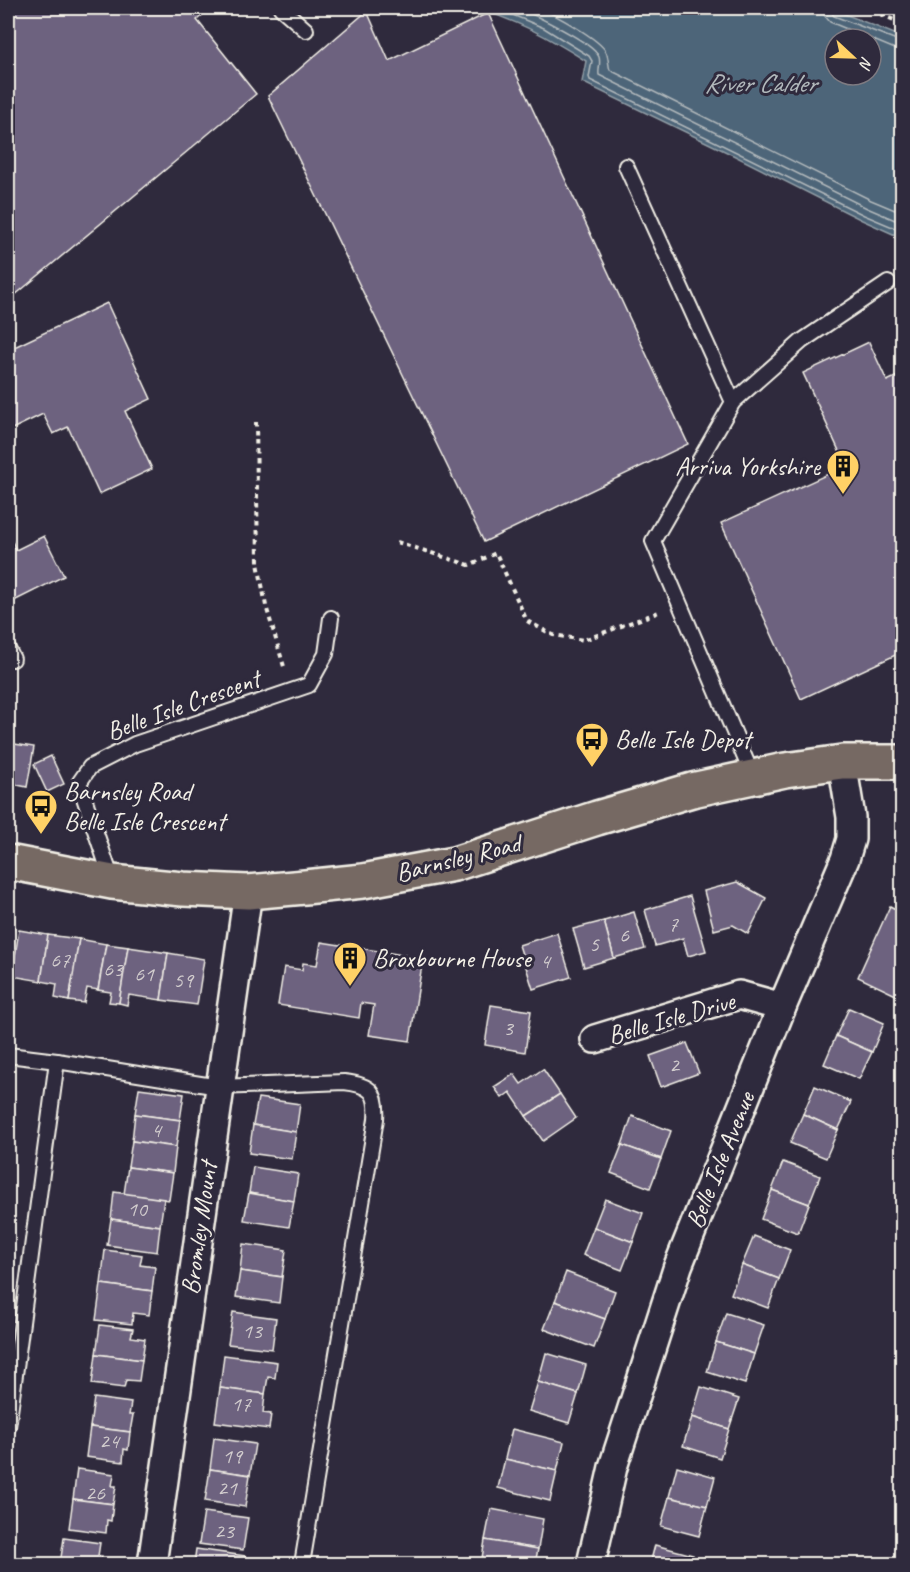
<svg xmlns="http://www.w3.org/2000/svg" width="910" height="1572" font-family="Caveat,sans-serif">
	<rect width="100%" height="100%" fill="#2f2a3d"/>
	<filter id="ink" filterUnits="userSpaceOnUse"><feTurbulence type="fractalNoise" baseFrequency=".0167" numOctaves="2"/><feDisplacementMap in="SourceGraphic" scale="12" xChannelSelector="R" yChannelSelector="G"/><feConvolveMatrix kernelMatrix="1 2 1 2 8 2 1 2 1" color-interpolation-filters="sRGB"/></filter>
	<g filter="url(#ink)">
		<path fill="#4e6579" stroke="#909da5" stroke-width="1.5" fill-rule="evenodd" d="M 475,8 L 830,8 L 902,37 L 902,238 L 862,220 L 733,155 L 582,82 L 586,61 C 548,37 519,21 475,8 ZM 835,39 L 871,39 L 871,75 L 835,75 Z"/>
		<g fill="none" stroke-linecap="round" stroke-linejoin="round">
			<g stroke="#b2b9bc" stroke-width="1.5">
				<polyline points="496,8 544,28 589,56 592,61 589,77 590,80 864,215 902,231"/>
				<path d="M 517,8 C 533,14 594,43 599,57 C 601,63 598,70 599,75 L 867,208 L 902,223"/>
				<path d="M 539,8 C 554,14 600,39 606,52 C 609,58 608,65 610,70 L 871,200 L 902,213"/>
				<polyline points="823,8 824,15 830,22 895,49 902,50"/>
				<polyline points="830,8 831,12 834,16 902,42"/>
			</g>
		</g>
		<g fill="#6d627f" stroke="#f4f1e8" stroke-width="1.5">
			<polygon points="8,8 210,8 197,20 256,94 8,301"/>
			<polygon points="367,11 389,61 488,13 688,444 484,542 268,96"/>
			<polygon points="107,303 151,399 125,411 152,469 99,494 68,427 53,434 43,414 8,431 8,350"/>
			<polygon points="869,342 887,381 902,374 902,652 801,699 721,523 846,466 803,373"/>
			<polygon points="44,536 64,576 8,604 8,541 11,539 16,550"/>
			<polygon points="8,743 34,747 27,787 8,783"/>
			<polygon points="51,756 64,784 47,792 34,764"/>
			<polygon points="737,882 766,898 748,934 733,925 714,930 704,891"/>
			<polygon points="690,896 706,951 688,956 683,938 655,946 645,910"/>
			<polygon points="890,906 899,911 902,909 902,998 858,977"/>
			<polygon points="634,912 645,949 614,958 604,921"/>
			<polygon points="604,921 614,958 584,967 573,929"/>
			<polygon points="8,925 14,926 9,954 8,953"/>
			<polygon points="19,930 48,935 41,981 12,976"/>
			<polygon points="557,933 571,977 533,989 519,945"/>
			<polygon points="48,935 79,939 69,1001 55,998 57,984 41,981"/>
			<polygon points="79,939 106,944 98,990 87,988 84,1003 69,1001"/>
			<polygon points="321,942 423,958 410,1041 369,1035 374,1005 361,1003 359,1018 278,1005 284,967 302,970 303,963 317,965"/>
			<polygon points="106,944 128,947 119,1003 109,1002 111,992 98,990"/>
			<polygon points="128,947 168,953 161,1000 129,995 127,1005 119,1003"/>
			<polygon points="168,953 204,959 197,1005 161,1000"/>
			<polygon points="491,1005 531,1011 525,1052 485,1045"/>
			<polygon points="849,1008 884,1023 872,1052 836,1036"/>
			<polygon points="836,1036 872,1052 859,1079 824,1064"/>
			<polygon points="687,1043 699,1073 661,1087 650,1056"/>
			<polygon points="543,1069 560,1094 526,1116 510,1092 502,1098 494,1087 514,1074 521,1084"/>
			<polygon points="815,1086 851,1102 838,1130 803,1114"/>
			<polygon points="139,1088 184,1094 180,1120 135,1114"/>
			<polygon points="560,1094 576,1118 543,1141 526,1116"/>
			<polygon points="258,1098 300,1104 296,1132 253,1125"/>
			<polygon points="135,1114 180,1120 176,1147 132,1141"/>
			<polygon points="803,1114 838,1130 826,1158 790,1143"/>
			<polygon points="632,1116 671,1131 661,1159 622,1145"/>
			<polygon points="253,1125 296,1132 292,1159 249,1153"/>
			<polygon points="132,1141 176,1147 173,1173 128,1167"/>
			<polygon points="622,1145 661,1159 650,1188 611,1173"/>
			<polygon points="783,1162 820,1176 809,1204 772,1190"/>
			<polygon points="128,1167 173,1173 169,1200 124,1194"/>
			<polygon points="253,1167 298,1174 294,1201 249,1193"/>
			<polygon points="772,1190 809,1204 798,1233 761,1219"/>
			<polygon points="114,1192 164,1199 160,1226 111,1219"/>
			<polygon points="249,1193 294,1201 289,1227 244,1220"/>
			<polygon points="605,1199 643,1213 633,1242 594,1227"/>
			<polygon points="111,1219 160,1226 157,1252 107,1245"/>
			<polygon points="594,1227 633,1242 622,1270 583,1255"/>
			<polygon points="754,1236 790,1250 779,1279 742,1265"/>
			<polygon points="243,1244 286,1250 282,1277 240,1271"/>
			<polygon points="105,1250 142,1255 140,1265 155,1267 152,1291 101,1284"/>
			<polygon points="742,1265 779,1279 768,1308 731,1294"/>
			<polygon points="240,1271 282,1277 279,1303 236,1297"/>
			<polygon points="566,1272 615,1291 605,1319 555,1301"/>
			<polygon points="101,1284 152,1291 149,1315 133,1313 132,1324 96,1320"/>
			<polygon points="555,1301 605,1319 594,1348 544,1329"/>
			<polygon points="233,1312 276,1318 272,1349 228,1344"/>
			<polygon points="726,1313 764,1325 754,1354 716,1342"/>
			<polygon points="100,1325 133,1329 131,1337 145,1339 142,1360 96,1354"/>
			<polygon points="716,1342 754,1354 745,1384 707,1372"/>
			<polygon points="546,1353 586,1365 578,1394 538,1382"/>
			<polygon points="96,1354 142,1360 139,1381 126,1380 124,1388 92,1384"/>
			<polygon points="224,1355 277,1362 275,1378 268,1377 265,1394 220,1388"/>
			<polygon points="538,1382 578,1394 569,1423 529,1411"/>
			<polygon points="701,1387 739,1399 729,1429 692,1417"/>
			<polygon points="220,1388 265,1394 263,1413 271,1414 269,1429 215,1422"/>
			<polygon points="94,1398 131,1403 129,1415 133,1415 130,1432 90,1427"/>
			<polygon points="692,1417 729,1429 720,1458 683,1446"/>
			<polygon points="90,1427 130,1432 128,1450 124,1449 123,1462 86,1457"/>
			<polygon points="512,1429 564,1442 557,1471 505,1459"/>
			<polygon points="214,1438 255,1444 250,1475 210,1469"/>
			<polygon points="505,1459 557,1471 550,1501 498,1488"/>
			<polygon points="677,1466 715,1477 707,1506 669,1497"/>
			<polygon points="77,1469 114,1474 112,1486 116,1486 113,1504 73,1499"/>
			<polygon points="210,1469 250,1475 245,1507 205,1501"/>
			<polygon points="669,1497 707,1506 699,1536 661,1526"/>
			<polygon points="73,1499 113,1504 111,1521 107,1520 106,1533 69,1528"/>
			<polygon points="491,1509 543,1519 538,1549 485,1540"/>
			<polygon points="204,1512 248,1518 243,1550 199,1544"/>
			<polygon points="64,1538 100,1543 98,1556 102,1556 101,1564 60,1564"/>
			<polygon points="485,1540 538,1549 535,1564 481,1564"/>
			<polygon points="655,1545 693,1555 690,1564 650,1564"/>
			<polygon points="196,1549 245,1556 244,1564 194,1564"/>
		</g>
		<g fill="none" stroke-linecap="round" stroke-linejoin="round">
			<defs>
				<g id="service">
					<polyline points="281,8 306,30"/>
					<polyline points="626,166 733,402"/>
					<polyline points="8,649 13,659"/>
					<polyline points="753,777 653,541 733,402 802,341 888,283"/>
					<polyline points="112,880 79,783 90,767 135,744 309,685 326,654 331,618"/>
					<path d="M 8,1055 L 57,1061 L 219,1087 L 344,1082 C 371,1085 378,1092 376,1119 L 302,1564"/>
					<polyline points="8,1427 57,1061"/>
				</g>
				<g id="minor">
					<polyline points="595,1039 739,995 782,1007"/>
					<polyline points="152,1564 248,892"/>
					<polyline points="591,1564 613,1467 678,1266 782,1007 845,859 851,839 851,817 842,762"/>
				</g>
				<polyline id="primary" points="8,862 112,882 183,889 248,892 305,887 363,881 454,864 597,818 692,790 785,770 842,762 902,762"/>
			</defs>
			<use href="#service" stroke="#f4f1e8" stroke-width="18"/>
			<use href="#minor" stroke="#f4f1e8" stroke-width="32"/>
			<use href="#primary" stroke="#f4f1e8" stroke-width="38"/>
			<g stroke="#f4f1e8" stroke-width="4" stroke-dasharray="4.5 4.5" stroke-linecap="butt">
				<polyline points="864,8 902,23"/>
				<polyline points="256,422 258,563 266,606 285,670"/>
				<polyline points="397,542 469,565 496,553 527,621 553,635 584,640 659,612"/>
			</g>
			<use href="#service" stroke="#2f2a3d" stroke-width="14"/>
			<use href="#minor" stroke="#2f2a3d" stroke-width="27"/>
			<use href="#primary" stroke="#766964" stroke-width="33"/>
		</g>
	</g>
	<defs>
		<symbol id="building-pin" viewBox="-11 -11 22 30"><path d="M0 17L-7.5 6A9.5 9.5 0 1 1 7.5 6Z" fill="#ffd166" stroke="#2f2a3d"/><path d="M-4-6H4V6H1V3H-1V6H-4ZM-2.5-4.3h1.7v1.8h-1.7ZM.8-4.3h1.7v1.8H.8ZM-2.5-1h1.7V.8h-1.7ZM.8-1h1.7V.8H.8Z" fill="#111"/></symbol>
		<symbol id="bus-pin" viewBox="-11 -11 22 30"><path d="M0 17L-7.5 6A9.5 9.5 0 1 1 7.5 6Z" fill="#ffd166" stroke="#2f2a3d"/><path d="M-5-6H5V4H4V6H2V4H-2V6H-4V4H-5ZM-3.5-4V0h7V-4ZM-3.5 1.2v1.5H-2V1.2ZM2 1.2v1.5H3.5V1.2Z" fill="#111"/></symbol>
	</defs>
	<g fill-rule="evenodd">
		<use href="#building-pin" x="824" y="447" width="38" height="52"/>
		<use href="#bus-pin" x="573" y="720" width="38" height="52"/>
		<use href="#bus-pin" x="22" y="787" width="38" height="52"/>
		<use href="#building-pin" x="331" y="939" width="38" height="52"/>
	</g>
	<g text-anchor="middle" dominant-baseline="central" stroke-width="6" stroke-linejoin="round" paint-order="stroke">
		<g font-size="22" fill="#d2cdce">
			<text x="673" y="924">7</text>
			<text x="624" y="935">6</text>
			<text x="594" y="944">5</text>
			<text x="60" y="960">67</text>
			<text x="545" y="961">4</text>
			<text x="113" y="969">63</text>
			<text x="144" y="974">61</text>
			<text x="183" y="980">59</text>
			<text x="508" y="1028">3</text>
			<text x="674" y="1065">2</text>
			<text x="156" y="1130">4</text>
			<text x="137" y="1209">10</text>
			<text x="252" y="1331">13</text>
			<text x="241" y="1404">17</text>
			<text x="109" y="1441">24</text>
			<text x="232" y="1456">19</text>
			<text x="227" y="1488">21</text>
			<text x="95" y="1493">26</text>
			<text x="224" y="1531">23</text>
		</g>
		<g font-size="26" fill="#f4f1e8" stroke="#2f2a3d" text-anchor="start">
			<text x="820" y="466" text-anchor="end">Arriva Yorkshire</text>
			<text x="615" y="739">Belle Isle Depot</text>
			<text x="64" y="791">Barnsley Road<tspan x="64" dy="30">Belle Isle Crescent</tspan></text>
			<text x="373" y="958">Broxbourne House</text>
		</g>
		<g font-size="26" fill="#f4f1e8" stroke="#2f2a3d">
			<text transform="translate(183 705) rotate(-20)">Belle Isle Crescent</text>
			<text transform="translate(458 858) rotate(-14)">Barnsley Road</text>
			<text transform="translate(671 1018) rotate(-16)">Belle Isle Drive</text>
			<text transform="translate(720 1160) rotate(-68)">Belle Isle Avenue</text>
			<text transform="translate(199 1228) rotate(-82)">Bromley Mount</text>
		</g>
		<g font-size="27" font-style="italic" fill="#b2b9bc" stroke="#2f2a3d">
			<text x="760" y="83">River Calder</text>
		</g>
	</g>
	<rect width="910" height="1572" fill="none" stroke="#2f2a3d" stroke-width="30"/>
	<rect x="15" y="15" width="880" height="1542" fill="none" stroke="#f4f1e8" stroke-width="2" filter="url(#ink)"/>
	<g transform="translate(853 57) rotate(112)"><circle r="28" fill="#2f2a3d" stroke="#7e7a81" stroke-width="1.5"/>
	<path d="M0-4.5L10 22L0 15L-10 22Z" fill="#ffd166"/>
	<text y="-9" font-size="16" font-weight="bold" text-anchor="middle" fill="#f4f1e8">N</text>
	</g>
</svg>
